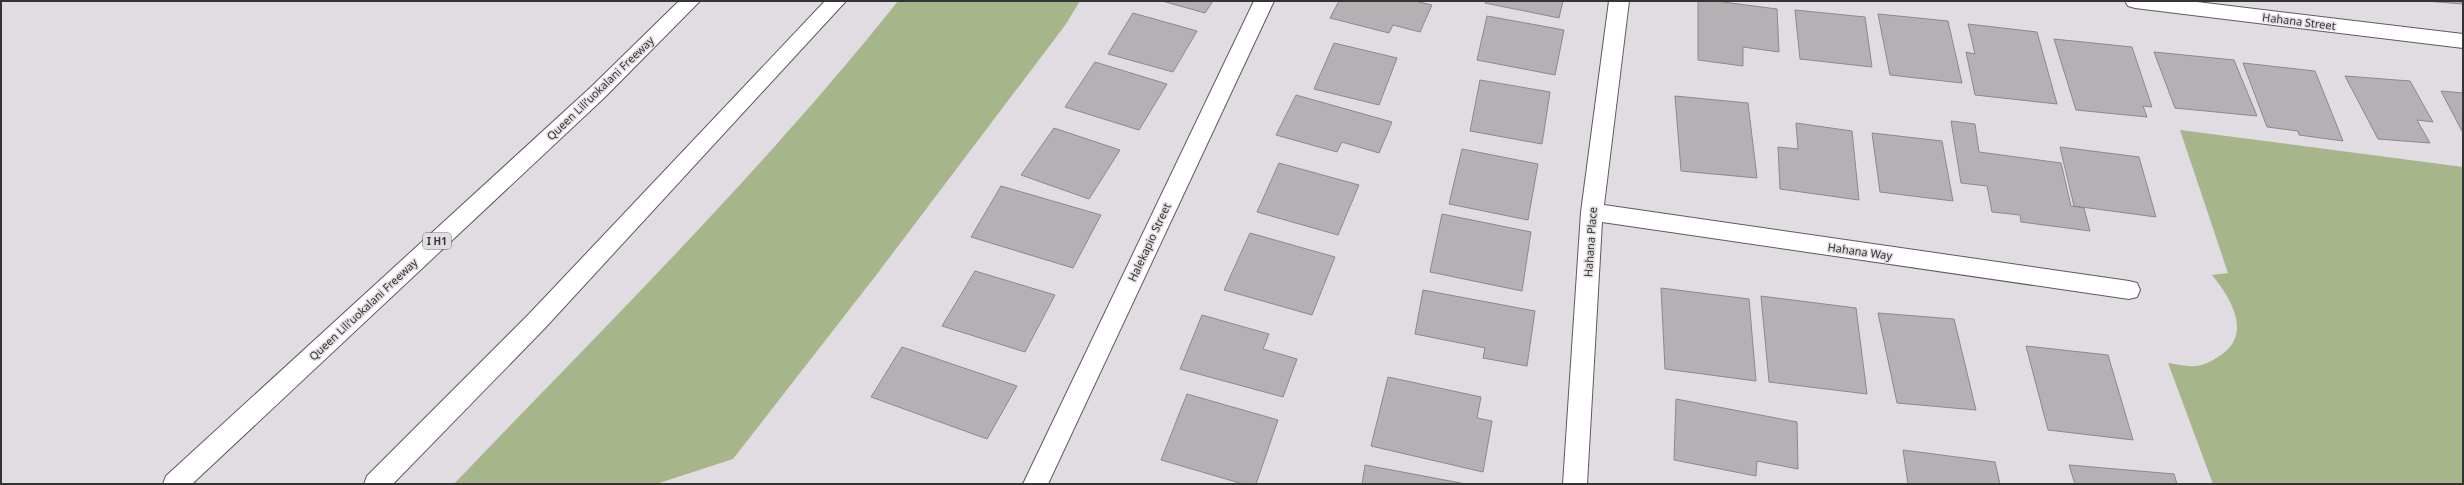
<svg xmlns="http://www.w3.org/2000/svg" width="2464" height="485" font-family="'Noto Sans',sans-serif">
	<rect width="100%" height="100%" fill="#e1dce1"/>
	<g fill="#a7b58a">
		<path d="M 898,1 L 1080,1 L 1066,24 L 877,274 L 733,459 L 656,484 L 454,484 C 605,326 762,172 898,1 Z"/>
		<path d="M 2180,130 L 2463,167 L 2463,484 L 2213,484 L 2168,363 C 2177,364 2187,367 2196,366 C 2206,365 2213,360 2221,355 C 2253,333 2230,297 2212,275 L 2228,273 Z"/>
	</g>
	<g fill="#b4b0b4" stroke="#8d888d">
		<polygon points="1162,1 1213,1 1205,13"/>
		<polygon points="1339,1 1415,1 1432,5 1420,32 1393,25 1389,33 1330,18"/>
		<polygon points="1486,1 1563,1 1559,18 1485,3"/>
		<polygon points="1698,1 1716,1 1777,9 1779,52 1743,47 1743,66 1698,60"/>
		<polygon points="2425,1 2463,1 2463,4"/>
		<polygon points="1795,10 1865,17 1872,67 1800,59"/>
		<polygon points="1133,13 1197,31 1173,72 1108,54"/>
		<polygon points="1878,14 1948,21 1962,83 1890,75"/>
		<polygon points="1487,16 1564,30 1555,75 1477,60"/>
		<polygon points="1968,24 2037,32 2057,104 1975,95 1966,52 1975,54"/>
		<polygon points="2054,39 2132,47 2152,107 2143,106 2147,117 2076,110"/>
		<polygon points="1334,43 1397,58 1379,105 1314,89"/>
		<polygon points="2154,52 2234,60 2257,116 2175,108"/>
		<polygon points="1095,62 1167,84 1139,130 1065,107"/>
		<polygon points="2243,63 2315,71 2343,141 2299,135 2298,131 2267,127"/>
		<polygon points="2345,76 2410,81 2433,122 2417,120 2430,143 2378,139"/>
		<polygon points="1480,80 1550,92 1542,144 1470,131"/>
		<polygon points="2441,91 2463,93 2463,133"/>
		<polygon points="1296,95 1392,122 1379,153 1342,142 1337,152 1276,135"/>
		<polygon points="1675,96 1748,103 1757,178 1681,171"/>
		<polygon points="1951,121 1975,124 1979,152 2061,163 2071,206 2084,208 2090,231 2021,222 2020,215 1992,212 1987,186 1961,183"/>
		<polygon points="1796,123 1852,131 1859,200 1780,189 1778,147 1798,149"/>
		<polygon points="1054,128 1120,150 1089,199 1021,175"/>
		<polygon points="1872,133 1942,141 1953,201 1880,192"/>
		<polygon points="2060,147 2139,157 2156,217 2074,206"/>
		<polygon points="1462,149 1538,164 1528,220 1449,204"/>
		<polygon points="1279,163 1359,185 1338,235 1257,212"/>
		<polygon points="1001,186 1101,215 1073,268 971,237"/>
		<polygon points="1442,214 1531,232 1522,291 1430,272"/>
		<polygon points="1250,233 1335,257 1312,315 1224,290"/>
		<polygon points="975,271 1055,295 1025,352 942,326"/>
		<polygon points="1661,288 1749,299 1756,381 1665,369"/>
		<polygon points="1423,290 1535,311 1527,366 1483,358 1485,348 1415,334"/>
		<polygon points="1761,296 1856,308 1867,394 1769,382"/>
		<polygon points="1878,313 1954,319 1976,410 1897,403"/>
		<polygon points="1202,315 1269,334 1263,349 1297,359 1283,397 1180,369"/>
		<polygon points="2026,346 2108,355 2133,440 2048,430"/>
		<polygon points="902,347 1017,386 987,439 871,397"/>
		<polygon points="1388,377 1481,397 1477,418 1492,421 1483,472 1371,446"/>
		<polygon points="1187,394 1278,420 1256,484 1243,484 1161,460"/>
		<polygon points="1676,399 1797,422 1798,469 1757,461 1756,476 1674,460"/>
		<polygon points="1903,450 1995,462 2000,484 1908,484"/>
		<polygon points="1365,465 1466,484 1362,484"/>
		<polygon points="2069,465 2174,474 2177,484 2075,484"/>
	</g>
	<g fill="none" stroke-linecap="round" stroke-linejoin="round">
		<defs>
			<g id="minor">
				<polygon points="1254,1 1274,1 1048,484 1023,484"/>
				<polygon points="1609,1 1629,1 1604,205 2129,281 2137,283 2140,290 2137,297 2129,299 1602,222 1587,484 1563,484 1581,212"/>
				<polygon points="2125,1 2189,1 2463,34 2463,48 2135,8 2128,6"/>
			</g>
			<g id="motorway">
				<polygon points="679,1 700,1 605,97 192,484 163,484 166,476 591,87"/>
				<polygon points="825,1 846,1 545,328 393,484 364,484 367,476 529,314"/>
			</g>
		</defs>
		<use href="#minor" stroke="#5e5a5e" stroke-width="2"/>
		<use href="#motorway" stroke="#5e5a5e" stroke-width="2"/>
		<use href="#minor" fill="#fff" fill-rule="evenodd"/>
		<use href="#motorway" fill="#fff" fill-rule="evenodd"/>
	</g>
	<g text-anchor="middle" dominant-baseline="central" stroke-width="3" stroke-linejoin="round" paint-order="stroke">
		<rect fill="#e1dce1" stroke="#696669" stroke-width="1" x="423" y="233" width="28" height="16" rx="3"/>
		<g font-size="10" font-weight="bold" fill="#353435">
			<text x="437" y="241">I H1</text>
		</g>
		<g font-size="11" fill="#353435" stroke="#e1dce1">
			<text transform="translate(2299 21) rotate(7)">Hahana Street</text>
			<text transform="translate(600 88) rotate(-44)">Queen Liliʻuokalani Freeway</text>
			<text transform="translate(1149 242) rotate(-65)">Halekapio Street</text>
			<text transform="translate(1590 242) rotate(-86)">Hahana Place</text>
			<text transform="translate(1860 251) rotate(8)">Hahana Way</text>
			<text transform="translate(363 309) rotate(-43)">Queen Liliʻuokalani Freeway</text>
		</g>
	</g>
	<rect width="2464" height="485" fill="none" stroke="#353435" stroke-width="4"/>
</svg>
